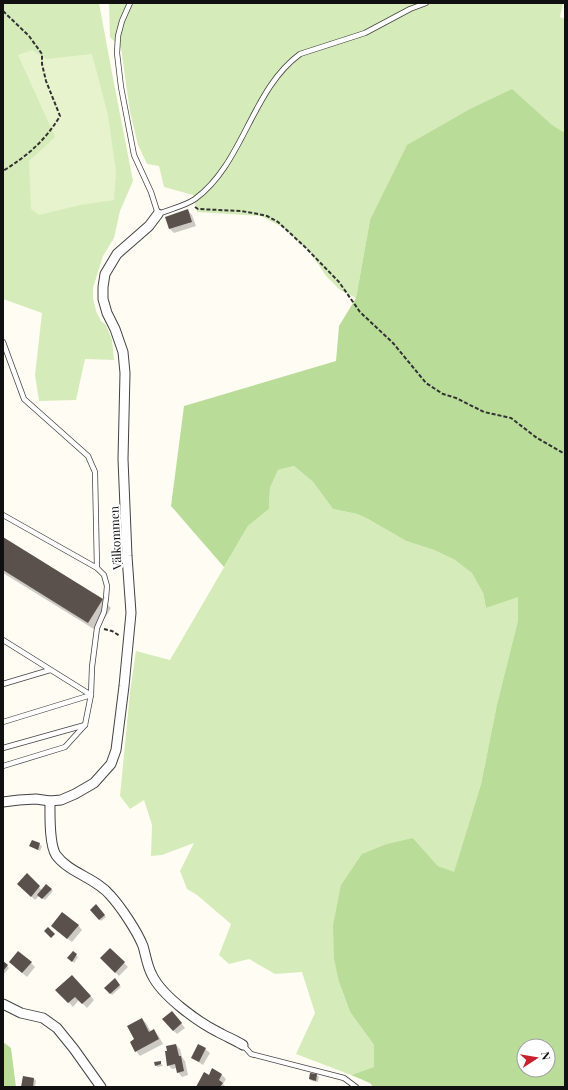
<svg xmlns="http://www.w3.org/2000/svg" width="568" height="1090" font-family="'Playfair Display',serif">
	<rect width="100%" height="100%" fill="#fffdf3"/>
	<g fill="#d5ecba">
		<polygon points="3,3 99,3 113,78 133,181 120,211 114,238 103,256 93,288 93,298 96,311 101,321 106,325 112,340 114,360 85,359 76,400 39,401 35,375 42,313 3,299"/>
		<polygon points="109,3 563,3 560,17 565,19 565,133 553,126 370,220 356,298 340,290 326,276 310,252 284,228 261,216 197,212 193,195 164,187 159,166 147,164 138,145 130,112 121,48 110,37"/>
		<polygon points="294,466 313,482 333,509 357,514 368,519 406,541 434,550 455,560 472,572 483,593 486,608 518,596 518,620 497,704 481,784 454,873 438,866 413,838 339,982 350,1012 374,1045 375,1067 351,1075 296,1054 315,1013 302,972 275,974 249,959 229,964 219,955 231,924 197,895 187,889 180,871 194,843 162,855 151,856 152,825 144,800 130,809 120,796 130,692 136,651 170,660 248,526 269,509 270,488 278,470"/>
	</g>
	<g fill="#b9dd99" fill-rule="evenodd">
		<path d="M 512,89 L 552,125 L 565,133 L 565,1087 L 373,1087 L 370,1083 L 351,1075 L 374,1067 L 374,1045 L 350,1012 L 339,982 L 334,959 L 333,925 L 341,885 L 362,854 L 387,844 L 413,838 L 438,866 L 454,872 L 481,784 L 497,704 L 518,620 L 518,597 L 486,608 L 483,593 L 472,573 L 455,560 L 434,550 L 406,541 L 368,519 L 357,514 L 333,509 L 313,482 L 294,466 L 278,470 L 270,488 L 269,509 L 248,526 L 224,567 L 171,506 L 184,406 L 336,361 L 339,326 L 356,298 L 370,220 L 407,145 L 470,109 ZM 524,1046 L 548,1046 L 548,1070 L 524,1070 Z"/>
		<polygon points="3,1042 11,1048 16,1087 3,1087"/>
	</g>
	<polygon fill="#e6f3cd" points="32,50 46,59 92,54 108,115 116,172 114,200 80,205 39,215 31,209 29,161 55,137 18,55"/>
	<g fill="#0003">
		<polygon points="188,211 192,215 196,226 174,233 170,229 166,218"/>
		<polygon points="3,538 102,599 111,608 97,631 3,573"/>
		<polygon points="32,841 42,846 40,851 30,846"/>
		<polygon points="27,875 42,890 46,885 53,891 45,900 39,896 35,900 19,884"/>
		<polygon points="96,906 106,917 101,921 91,910"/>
		<polygon points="78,925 82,930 72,942 56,930"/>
		<polygon points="110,949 128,967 119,976 101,958"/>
		<polygon points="73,952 78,957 74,963 69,958"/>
		<polygon points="3,962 9,968 3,975"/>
		<polygon points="31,963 35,967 27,977 14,966"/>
		<polygon points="76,980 94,1000 87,1008 79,1000 73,1007 57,990"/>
		<polygon points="115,980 121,987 112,995 105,988"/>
		<polygon points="176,1017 185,1028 177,1034 173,1030"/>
		<polygon points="142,1019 146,1023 151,1032 154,1030 158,1035 163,1044 140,1056 136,1051 131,1042 136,1040"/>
		<polygon points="176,1045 180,1049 182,1057 185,1061 188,1075 182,1077 178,1072 177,1068 172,1069 168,1065"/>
		<polygon points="205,1049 210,1053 203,1065 192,1058"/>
		<polygon points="160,1062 163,1066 157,1067 156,1065"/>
		<polygon points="213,1070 222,1075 226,1079 223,1084 226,1087 197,1087 209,1076"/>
		<polygon points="311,1074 317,1075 319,1077 318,1082 312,1081 310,1079"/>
		<polygon points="23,1077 34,1079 36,1081 35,1087 22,1087"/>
	</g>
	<g fill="#5a514c">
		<polygon points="188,209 192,222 169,229 165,217"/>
		<polygon points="3,537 103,599 88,623 3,570"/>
		<polygon points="32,840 40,843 38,850 29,846"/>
		<polygon points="27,873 40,886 31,897 17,884"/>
		<polygon points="46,884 52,889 42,899 37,895"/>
		<polygon points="96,904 105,915 99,920 90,910"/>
		<polygon points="62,912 79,925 67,939 51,926"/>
		<polygon points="48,927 55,934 51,938 44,931"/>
		<polygon points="110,948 125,962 115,973 100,958"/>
		<polygon points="18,951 32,962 22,973 9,962"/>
		<polygon points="73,951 77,954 72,962 67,958"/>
		<polygon points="3,961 8,965 3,971"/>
		<polygon points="72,975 91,996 82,1004 75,997 68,1003 55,990"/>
		<polygon points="115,978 120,985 110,994 104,988"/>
		<polygon points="172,1011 182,1023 173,1031 162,1019"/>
		<polygon points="142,1018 149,1032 154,1029 159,1039 135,1052 130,1042 134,1039 127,1026"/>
		<polygon points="176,1044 179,1056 181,1056 184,1071 177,1073 175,1064 167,1066 165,1051 167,1051 166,1046"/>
		<polygon points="198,1044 206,1048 199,1062 191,1058"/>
		<polygon points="161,1061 161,1064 155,1066 154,1062"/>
		<polygon points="212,1068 222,1074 219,1080 223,1083 220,1087 196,1087 204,1072 209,1075"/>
		<polygon points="310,1073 317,1074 316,1081 309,1079"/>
		<polygon points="23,1076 34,1078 33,1087 21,1087"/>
	</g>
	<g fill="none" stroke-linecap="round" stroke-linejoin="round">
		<defs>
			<g id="lane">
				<path d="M 130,3 L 122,21 L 118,36 L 117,53 L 121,87 L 134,155 L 151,192 L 158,214 C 170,209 185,206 195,199 C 244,163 251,90 300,54 L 365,33 L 410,9 L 426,3"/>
				<polyline points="3,342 24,399 88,456 95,472 97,568 3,515"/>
				<polyline points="3,640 91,695 85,725 3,748"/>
				<polyline points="3,684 50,670"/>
				<polyline points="3,722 91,695 92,667 97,628 104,612 106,598 107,586 104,575 97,568"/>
				<polyline points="3,766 65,747 85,725"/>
				<polyline points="243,1045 251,1054 344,1078 356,1087"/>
			</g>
			<g id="street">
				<path d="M 50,801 C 50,815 49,844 56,855 C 69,873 96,878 110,895 C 121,907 137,931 143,946 C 146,956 147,966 152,975 C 162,996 198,1022 218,1032 C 227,1037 235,1040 243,1045"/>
				<polyline points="3,802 19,800 36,799 50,801 61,800 75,794 94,783 111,764 116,750 124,686 131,613 127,556 123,459 125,373 123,352 115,329 107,313 103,299 103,287 105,274 117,254 149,226 158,214"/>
				<polyline points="3,1004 21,1013 43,1018 57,1028 74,1049 101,1087"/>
			</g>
		</defs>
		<use href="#lane" stroke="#434343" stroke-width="6"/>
		<use href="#street" stroke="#434343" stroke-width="11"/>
		<g stroke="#323232" stroke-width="2" stroke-dasharray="4 2" stroke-linecap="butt">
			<path d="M 3,11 L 29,36 L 42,54 L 42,64 L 46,81 L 60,116 C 45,141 27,156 3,171"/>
			<polyline points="195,207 198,209 241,211 253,213 267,216 278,222 305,247 339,282 360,312 393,343 426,383 443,394 456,398 484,412 511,418 537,438 565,454"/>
			<polyline points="104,629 112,631 120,636"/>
		</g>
		<use href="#lane" stroke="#fff" stroke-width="4.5"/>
		<use href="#street" stroke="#fff" stroke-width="9"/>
	</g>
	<g text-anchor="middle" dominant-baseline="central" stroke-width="4" stroke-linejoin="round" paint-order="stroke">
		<g font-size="12" fill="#101010" stroke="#fff">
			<text transform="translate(115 538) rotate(-93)">Välkommen</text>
		</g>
	</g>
	<rect width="568" height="1090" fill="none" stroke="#101010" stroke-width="8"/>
	<g transform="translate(536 1058) rotate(78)"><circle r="19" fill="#ffffff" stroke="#9f9f9f"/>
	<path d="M0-3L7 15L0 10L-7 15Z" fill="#c7212b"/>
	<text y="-6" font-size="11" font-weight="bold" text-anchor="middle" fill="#101010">N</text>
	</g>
</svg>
